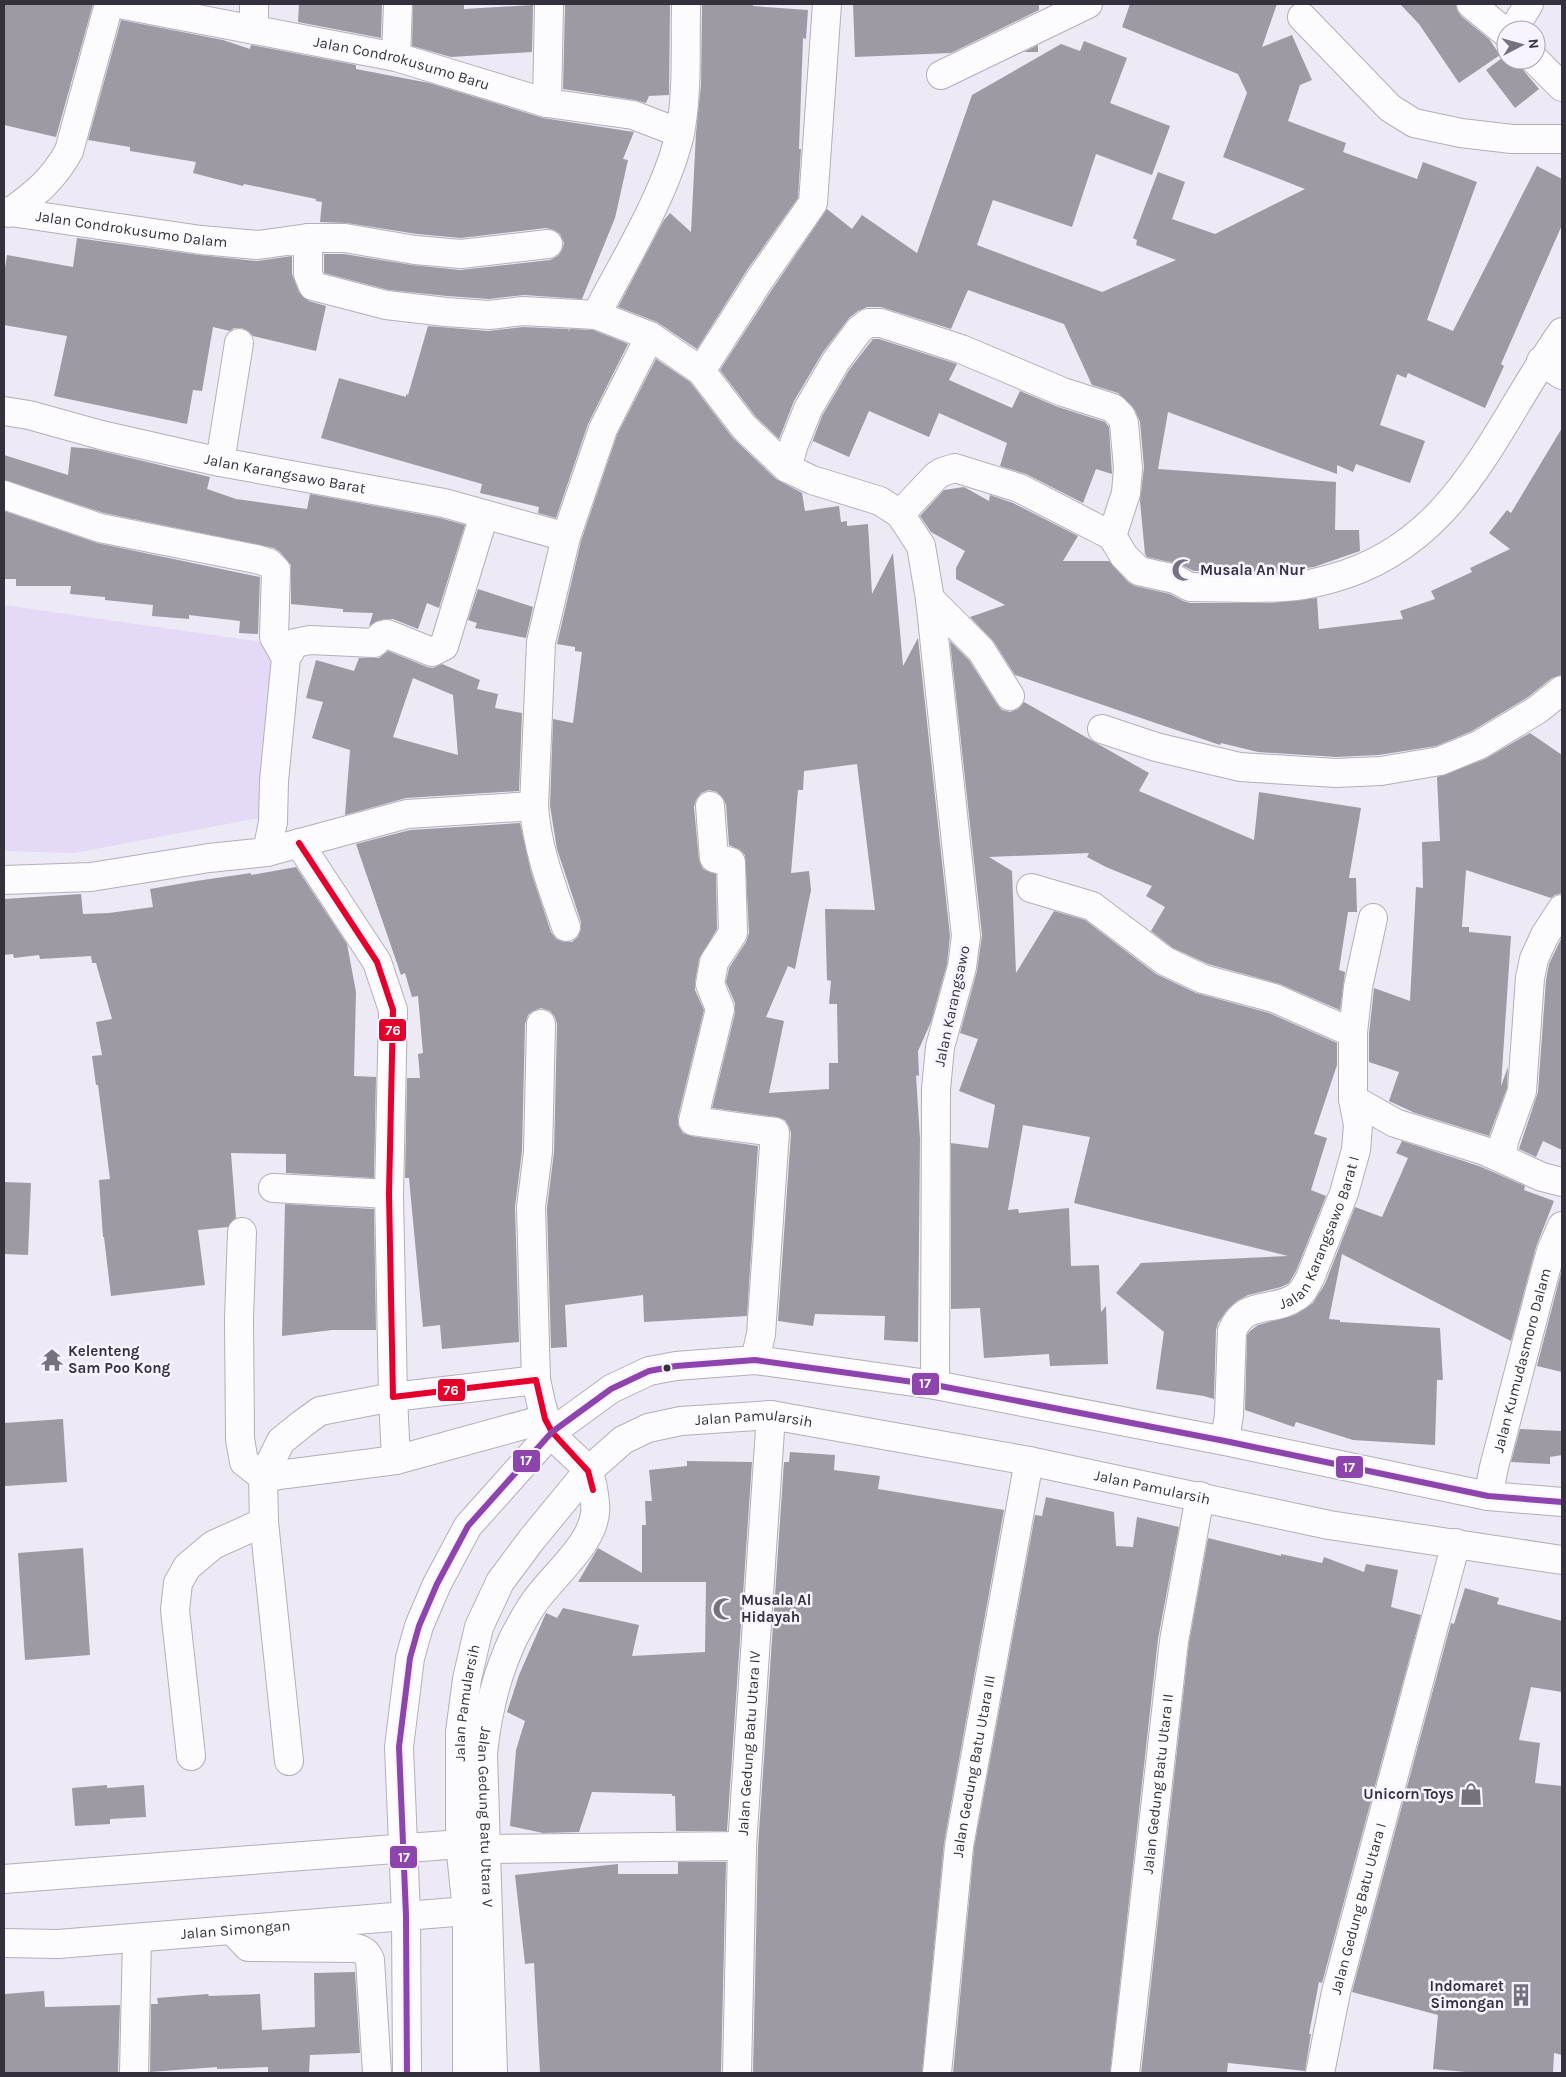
<svg xmlns="http://www.w3.org/2000/svg" width="1566" height="2077" font-family="Karla,sans-serif">
	<rect width="100%" height="100%" fill="#ede9f5"/>
	<polygon fill="#e4d9f6" points="4,605 275,644 259,818 74,853 4,851"/>
	<g fill="#9e9aa4" fill-rule="evenodd">
		<polygon points="4,4 93,4 56,137 4,125"/>
		<polygon points="299,4 382,4 381,38 298,22"/>
		<polygon points="413,4 464,4 464,9 533,5 532,52 451,57 412,46"/>
		<polygon points="565,4 670,4 669,95 649,96 646,103 635,100 563,89"/>
		<polygon points="702,4 753,4 753,6 808,10 806,39 803,38 799,149 801,149 798,198 747,270 697,349 657,322 618,307 664,220 670,213 691,232 696,133 701,85"/>
		<polygon points="853,4 1039,4 1039,10 951,53 855,57"/>
		<polygon points="1130,4 1277,4 1262,47 1292,35 1312,80 1300,85 1288,121 1346,143 1343,152 1417,179 1423,162 1477,182 1427,320 1453,331 1537,166 1562,179 1562,225 1501,364 1504,366 1485,408 1408,373 1406,378 1397,374 1380,425 1425,441 1410,483 1356,464 1353,472 1337,465 1337,474 1168,412 1158,469 1336,482 1335,530 1359,530 1360,551 1314,567 1269,572 1194,571 1179,564 1147,557 1145,554 1140,501 1144,467 1140,422 1135,410 1118,393 1092,385 1064,324 968,290 951,329 881,307 867,307 858,311 849,318 823,352 794,401 779,439 756,417 720,370 773,288 827,209 852,229 862,215 917,253 972,95 1061,44 1080,51 1084,41 1127,58 1110,103 1170,126 1152,175 1096,154 1072,227 993,200 977,245 1102,292 1176,260 1136,245 1137,240 1133,238 1158,172 1185,182 1172,219 1215,234 1305,189 1223,157 1247,93 1238,74 1122,27"/>
		<polygon points="1400,4 1456,4 1457,10 1461,16 1489,39 1500,55 1459,83 1419,24"/>
		<polygon points="121,20 223,40 250,49 251,45 356,65 356,69 429,83 543,118 634,132 623,159 628,160 615,218 582,299 524,295 489,299 447,296 389,290 324,273 324,254 344,254 412,265 460,270 550,260 558,256 562,250 564,243 560,234 554,230 546,228 461,238 417,234 347,223 320,222 322,202 316,201 316,199 244,184 243,186 193,173 196,162 130,151 130,147 88,140"/>
		<polygon points="1038,45 1038,52 1024,52"/>
		<polygon points="1506,55 1506,60 1518,60 1524,71 1539,89 1515,108 1486,70"/>
		<polygon points="77,238 199,255 257,261 292,256 292,274 299,292 309,301 326,306 316,351 253,336 248,331 242,328 234,328 230,331 213,327 202,391 193,390 187,424 54,396 67,336 4,325 4,274 7,255 73,267"/>
		<polygon points="428,326 488,331 523,327 569,329 568,332 570,329 593,330 628,344 588,424 556,518 538,513 539,507 480,493 482,484 321,438 339,378 406,397 406,394 408,395"/>
		<polygon points="873,339 879,339 957,364 949,380 1012,408 1020,391 1058,407 1105,422 1109,427 1112,474 1096,469 1083,503 1026,474 1000,466 1007,443 939,413 929,437 869,411 849,457 813,441 808,453 822,416 849,370"/>
		<path d="M 656,359 L 690,382 L 732,437 L 776,479 L 802,493 L 805,511 L 839,506 L 841,522 L 847,521 L 847,526 L 868,524 L 872,594 L 893,553 L 903,666 L 918,638 L 950,936 L 947,964 L 931,1022 L 918,1051 L 919,1076 L 916,1075 L 920,1139 L 918,1342 L 884,1340 L 885,1316 L 815,1314 L 813,1326 L 778,1321 L 791,1133 L 789,1126 L 785,1120 L 777,1117 L 712,1108 L 735,1013 L 735,1003 L 726,982 L 729,968 L 746,942 L 749,933 L 745,855 L 740,850 L 729,845 L 726,805 L 723,798 L 717,792 L 709,790 L 701,793 L 696,800 L 694,807 L 699,860 L 703,869 L 716,874 L 717,929 L 699,959 L 695,982 L 695,990 L 704,1010 L 678,1117 L 678,1125 L 683,1133 L 691,1136 L 758,1146 L 747,1316 L 644,1322 L 643,1295 L 565,1305 L 567,1347 L 551,1348 L 547,1208 L 554,1152 L 557,1024 L 555,1017 L 550,1011 L 541,1008 L 533,1011 L 528,1015 L 525,1024 L 522,1151 L 515,1207 L 519,1342 L 442,1349 L 440,1325 L 423,1327 L 409,1178 L 405,1178 L 407,1078 L 420,1078 L 418,1054 L 423,1053 L 418,996 L 412,997 L 405,973 L 401,975 L 356,844 L 410,830 L 520,823 L 531,872 L 551,932 L 556,939 L 564,942 L 572,942 L 578,937 L 581,929 L 581,922 L 557,849 L 550,806 L 553,719 L 573,723 L 582,652 L 575,651 L 575,647 L 557,644 L 581,541 L 617,435 ZM 857,764 L 875,910 L 825,909 L 827,980 L 831,981 L 829,1004 L 837,1004 L 838,1063 L 829,1063 L 829,1089 L 769,1093 L 784,1021 L 766,1017 L 788,966 L 795,969 L 811,890 L 809,871 L 791,873 L 798,790 L 803,790 L 804,771 Z"/>
		<polygon points="1562,428 1562,675 1552,678 1528,697 1472,731 1436,746 1379,755 1336,757 1258,752 1221,743 1220,745 1015,675 994,642 970,617 1005,605 956,579 956,568 965,551 931,532 920,516 944,490 964,487 989,501 990,495 1013,503 1078,536 1063,561 1109,561 1128,582 1135,586 1170,594 1183,601 1190,603 1270,603 1317,598 1319,629 1403,619 1400,611 1435,599 1431,591 1472,572 1470,568 1510,549 1489,533 1507,510 1511,513"/>
		<polygon points="71,447 93,449 210,477 207,489 236,499 307,509 310,494 440,518 465,525 439,608 427,603 418,629 393,619 384,619 369,626 373,613 343,612 343,609 291,604 291,565 280,552 274,548 104,513 4,480 4,455 68,475"/>
		<polygon points="4,511 97,543 260,577 258,634 239,633 240,621 189,615 189,619 152,616 153,605 105,600 105,597 70,594 71,586 16,586 16,579 4,579"/>
		<polygon points="478,589 533,607 526,638 475,628 477,623 468,620"/>
		<polygon points="950,641 969,660 997,704 1002,710 1010,712 1018,709 1024,702 1149,773 1139,791 1254,840 1259,792 1361,808 1349,878 1356,878 1357,912 1348,912 1339,970 1345,972 1340,1010 1280,984 1208,964 1173,948 1151,931 1165,907 1146,896 1152,886 1106,867 1087,857 1089,853 989,857 1012,871 1016,973 1054,911 1085,920 1156,974 1196,993 1269,1013 1337,1043 1337,1065 1314,1134 1327,1138 1311,1190 1326,1196 1296,1271 1289,1283 1281,1287 1248,1295 1237,1301 1227,1310 1218,1323 1216,1330 1214,1399 1204,1396 1156,1389 1164,1332 1116,1293 1141,1263 1288,1256 1074,1203 1090,1137 1023,1125 1008,1210 1018,1209 1019,1213 1069,1208 1071,1266 1099,1265 1101,1312 1106,1306 1108,1364 1050,1366 1049,1354 984,1358 980,1308 951,1309 951,1143 988,1148 995,1105 959,1091 978,1039 960,1033 977,971 982,935"/>
		<path d="M 388,651 L 427,667 L 433,668 L 442,664 L 480,680 L 477,689 L 498,694 L 495,708 L 522,713 L 519,791 L 406,798 L 345,815 L 350,750 L 312,738 L 323,702 L 306,698 L 316,660 L 354,671 L 359,658 L 379,658 ZM 413,678 L 453,695 L 458,755 L 393,737 Z"/>
		<polygon points="1530,733 1562,755 1562,893 1555,895 1551,898 1466,870 1462,927 1469,927 1469,932 1511,936 1501,1086 1508,1067 1507,1088 1489,1136 1415,1113 1389,1101 1399,1072 1369,1062 1369,1034 1374,988 1410,1001 1416,887 1423,888 1422,842 1440,841 1437,777 1485,759"/>
		<polygon points="296,867 347,944 356,992 354,1076 376,1077 374,1178 286,1173 286,1154 231,1153 236,1218 228,1227 198,1230 205,1285 111,1296 104,1237 103,1237 99,1180 110,1179 98,1085 96,1085 92,1056 102,1055 96,1022 112,1019 96,963 92,963 91,956 40,959 39,955 14,958 13,954 4,955 4,899 81,894 83,914 109,913 153,907 150,889 196,881 251,873 251,875"/>
		<polygon points="1562,937 1562,1150 1543,1141 1536,1157 1519,1149 1538,1092 1546,980 1549,964"/>
		<polygon points="1402,1141 1479,1166 1525,1186 1524,1190 1554,1201 1536,1247 1511,1341 1342,1254 1329,1319 1340,1320 1340,1322 1440,1328 1443,1380 1437,1380 1435,1445 1353,1440 1296,1422 1294,1427 1245,1410 1247,1335 1250,1331 1258,1325 1295,1315 1313,1303 1325,1284 1355,1207 1382,1217 1408,1158 1396,1153"/>
		<polygon points="4,1182 31,1183 28,1255 4,1254"/>
		<polygon points="285,1204 374,1209 376,1330 332,1330 282,1336"/>
		<polygon points="1562,1269 1562,1372 1537,1366"/>
		<polygon points="63,1419 67,1482 5,1486 4,1423"/>
		<polygon points="1520,1429 1562,1431 1562,1455 1550,1457 1550,1464 1511,1462"/>
		<polygon points="790,1452 835,1455 834,1470 880,1476 878,1489 1004,1510 944,1843 922,2073 753,2073 758,1847 784,1462 789,1462"/>
		<polygon points="687,1461 752,1462 727,1831 676,1831 675,1796 672,1796 672,1794 592,1792 579,1832 543,1833 510,1826 516,1750 525,1721 507,1712 519,1675 546,1613 557,1618 563,1608 639,1625 632,1656 705,1652 706,1582 578,1582 598,1548 642,1573 642,1525 646,1525 645,1501 652,1501 649,1470 687,1466"/>
		<polygon points="1046,1497 1114,1512 1116,1546 1133,1547 1137,1517 1179,1527 1158,1639 1110,2073 953,2073 974,1848 1035,1515 1042,1516"/>
		<polygon points="1208,1538 1281,1556 1281,1554 1322,1563 1324,1557 1364,1572 1366,1564 1398,1570 1391,1607 1421,1615 1322,1983 1319,1982 1309,2034 1311,2034 1305,2071 1228,2063 1227,2073 1141,2073 1189,1643"/>
		<polygon points="83,1548 90,1655 25,1660 18,1553"/>
		<polygon points="1465,1588 1499,1598 1497,1604 1562,1621 1562,1692 1531,1687 1519,1740 1540,1743 1535,1783 1562,1786 1562,2055 1554,2053 1553,2073 1477,2073 1433,2069 1438,2015 1352,1992 1451,1623 1454,1624"/>
		<polygon points="107,1785 107,1788 144,1785 146,1817 110,1819 110,1824 75,1826 72,1788"/>
		<polygon points="678,1862 726,1862 721,2073 540,2073 534,1963 525,1964 515,1875 618,1864 618,1874 678,1874"/>
		<polygon points="355,1972 360,2053 310,2055 309,2073 268,2073 268,2067 217,2069 217,2067 150,2072 151,2004 158,2004 157,1998 208,1994 209,1996 260,1994 262,2030 315,2027 314,1973"/>
		<polygon points="44,1991 45,2007 120,2005 118,2073 4,2073 4,1994"/>
	</g>
	<g fill="none" stroke-linecap="round" stroke-linejoin="round">
		<defs>
			<g id="minor">
				<path id="s1" d="M 119,4 L 396,57 L 547,103 L 633,115 L 680,133"/>
				<polyline points="1471,4 1506,33"/>
				<polyline points="1302,17 1390,108 1414,123 1461,133 1512,139 1562,139"/>
				<polyline points="254,30 254,4"/>
				<polyline points="1513,30 1529,4"/>
				<polyline points="396,57 398,4"/>
				<polyline points="1535,60 1562,87"/>
				<polyline points="941,75 1088,4"/>
				<polyline points="547,103 549,4"/>
				<path id="s2" d="M 4,211 L 201,240 L 258,245 L 308,238 L 308,274 L 313,286 L 386,305 L 446,312 L 489,315 L 523,311 L 596,315 L 650,336 L 701,371 L 744,427 L 787,468 L 812,480 L 880,501 L 900,514 L 921,546 L 930,599 L 966,936 L 962,967 L 940,1047 L 936,1089 L 935,1385"/>
				<path d="M 9,213 C 35,194 53,180 69,151 L 109,4"/>
				<polyline points="308,238 345,238 415,250 461,254 548,244"/>
				<path d="M 596,315 C 624,261 667,192 680,133 C 688,91 685,46 686,4"/>
				<polyline points="1541,361 1562,375"/>
				<polyline points="701,371 760,279 813,203 827,4"/>
				<path id="s3" d="M 4,411 L 29,415 L 101,435 L 220,462 L 444,503 L 566,537"/>
				<polyline points="220,462 239,343"/>
				<polyline points="787,468 794,444 808,409 836,361 859,330 868,323 881,323 961,349 1063,392 1113,408 1121,416 1124,423 1128,468 1126,493 1112,536"/>
				<polyline points="4,495 100,528 256,559 269,563 276,570 274,637 286,658"/>
				<path d="M 900,514 L 936,476 L 942,472 L 955,468 L 1019,488 L 1112,536 L 1124,556 L 1139,571 L 1175,579 L 1190,587 C 1225,587 1261,590 1296,586 C 1307,585 1319,582 1330,579 C 1458,545 1493,429 1562,332"/>
				<polyline points="930,599 981,650 1010,696"/>
				<polyline points="1102,729 1156,747 1240,767 1336,773 1381,771 1440,761 1479,745 1537,710 1562,690"/>
				<polyline points="710,806 714,858 731,862 733,933 714,962 710,984 720,1009 693,1121 775,1132 761,1334 755,1360"/>
				<path id="s4" d="M 299,843 L 377,962 L 393,1010 L 389,1194 L 393,1397 L 536,1380 C 540,1396 542,1415 551,1431 C 559,1446 577,1456 587,1470 C 592,1478 594,1493 595,1503 C 600,1540 552,1575 533,1604 C 526,1614 520,1626 514,1637 C 496,1675 487,1713 483,1754 L 493,2073"/>
				<polyline points="267,852 273,822 274,781 286,658 295,643 310,640 374,643 382,635 387,634 432,652 444,646 484,515"/>
				<polyline points="4,880 91,877 209,858 267,852 407,814 534,806"/>
				<polyline points="1031,888 1092,906 1165,961 1203,979 1274,998 1353,1033"/>
				<path d="M 566,927 C 552,887 537,849 534,806 L 541,642 L 566,537 L 603,429 L 650,336"/>
				<polyline points="1353,1099 1395,1123 1485,1151 1542,1177 1562,1182"/>
				<polyline points="1502,1158 1504,1141 1522,1091 1530,978 1534,959 1545,935 1562,909"/>
				<polyline points="273,1188 389,1194"/>
				<polyline points="242,1232 239,1319 240,1439 244,1462 263,1477 396,1460 545,1419"/>
				<polyline points="536,1380 531,1207 538,1152 541,1024"/>
				<path id="s5" d="M 1225,1441 L 1229,1414 L 1232,1331 C 1245,1299 1274,1313 1296,1297 C 1303,1293 1306,1285 1310,1278 L 1344,1193 L 1356,1150 L 1358,1125 L 1353,1099 L 1353,1033 L 1358,987 L 1373,918"/>
				<path id="s6" d="M 1488,1496 L 1494,1467 L 1544,1276 L 1551,1251 L 1562,1226"/>
				<polyline points="191,1756 175,1610 178,1583 187,1567 213,1545 264,1522"/>
				<polyline points="289,1761 264,1522 263,1477 281,1441 302,1424 320,1411 393,1397 396,1460"/>
				<polyline points="486,1849 742,1846"/>
				<path d="M 232,1930 L 248,1947 L 354,1948 C 363,1949 367,1952 370,1960 L 377,2073"/>
				<polyline points="134,2073 137,1939"/>
				<path id="s7" d="M 737,2073 L 742,1846 L 771,1415"/>
				<path id="s8" d="M 937,2073 L 959,1846 L 1029,1461"/>
				<path id="s9" d="M 1125,2073 L 1174,1641 L 1200,1496"/>
				<path id="s10" d="M 1320,2073 L 1336,1992 L 1456,1543"/>
			</g>
			<g id="major">
				<polyline points="4,1879 460,1844"/>
				<path id="s11" d="M 4,1943 L 58,1944 L 467,1911"/>
			</g>
			<g id="highway">
				<polyline points="407,2073 406,1915 399,1747 410,1658 419,1626 437,1584 468,1526 552,1432 611,1389 649,1371 676,1366 755,1360 935,1385 1225,1441 1488,1496 1562,1502"/>
				<path id="s12" d="M 467,2073 L 467,1911 L 460,1844 L 460,1732 L 467,1679 L 479,1627 L 500,1582 L 532,1539 L 588,1471 L 623,1440 L 648,1428 L 681,1421 L 771,1415 L 1029,1461 L 1329,1525 L 1562,1560"/>
			</g>
		</defs>
		<use href="#minor" stroke="#b3afb9" stroke-width="30"/>
		<use href="#major" stroke="#b3afb9" stroke-width="30"/>
		<use href="#highway" stroke="#b3afb9" stroke-width="30"/>
		<use href="#minor" stroke="#fcfcfe" stroke-width="28"/>
		<use href="#major" stroke="#fcfcfe" stroke-width="28"/>
		<use href="#highway" stroke="#fcfcfe" stroke-width="28"/>
		<defs>
			<polyline id="bus-1" points="299,843 377,962 393,1010 389,1194 393,1397 536,1380 545,1419 552,1432 588,1471 593,1490"/>
			<polyline id="bus-2" points="407,2073 406,1915 399,1747 410,1658 419,1626 437,1584 468,1526 552,1432 611,1389 649,1371 676,1366 755,1360 935,1385 1225,1441 1488,1496 1562,1502"/>
		</defs>
		<use href="#bus-1" stroke="#f7f3ff" stroke-width="10"/>
		<use href="#bus-2" stroke="#f7f3ff" stroke-width="10"/>
		<use href="#bus-1" stroke="#e4002b" stroke-width="6"/>
		<use href="#bus-2" stroke="#8e44ad" stroke-width="6"/>
	</g>
	<defs>
		<symbol id="mosque-bare" viewBox="-9 -9 18 18"><path d="M3.5-4.9A6 6 0 1 0 3.5 4.9A5 5 0 1 1 3.5-4.9Z" fill="#75717d" stroke="#f7f3ff" stroke-width="2.5" paint-order="stroke"/></symbol>
		<symbol id="temple-bare" viewBox="-9 -9 18 18"><path d="M0-6L5-2H3V0L6.5 2.5H4V6H1.5V3h-3V6H-4V2.5H-6.5L-3 0V-2H-5Z" fill="#75717d" stroke="#f7f3ff" stroke-width="2.5" paint-order="stroke"/></symbol>
		<symbol id="shop-bare" viewBox="-9 -9 18 18"><path d="M-5-2.5h2.3a2.7 3.5 0 0 1 5.4 0H5L5.5 6h-11ZM-1.5-2.5h3a1.5 2.3 0 0 0-3 0Z" fill="#75717d" stroke="#f7f3ff" stroke-width="2.5" paint-order="stroke"/></symbol>
		<symbol id="building-bare" viewBox="-9 -9 18 18"><path d="M-4-6H4V6H1V3H-1V6H-4ZM-2.5-4.3h1.7v1.8h-1.7ZM.8-4.3h1.7v1.8H.8ZM-2.5-1h1.7V.8h-1.7ZM.8-1h1.7V.8H.8Z" fill="#75717d" stroke="#f7f3ff" stroke-width="2.5" paint-order="stroke"/></symbol>
	</defs>
	<g fill-rule="evenodd">
		<use href="#mosque-bare" x="1167" y="554" width="32" height="32"/>
		<use href="#temple-bare" x="36" y="1344" width="32" height="32"/>
		<use href="#mosque-bare" x="708" y="1593" width="32" height="32"/>
		<use href="#shop-bare" x="1455" y="1778" width="32" height="32"/>
		<use href="#building-bare" x="1505" y="1979" width="32" height="32"/>
	</g>
	<circle fill="#35313c" stroke="#f7f3ff" stroke-width="2" cx="667" cy="1368" r="4.5"/>
	<g text-anchor="middle" dominant-baseline="central" stroke-width="5" stroke-linejoin="round" paint-order="stroke">
		<g font-size="15" fill="#35313c" stroke="#f7f3ff">
			<text stroke="none"><textPath href="#s1" startOffset="289">Jalan Condrokusumo Baru</textPath></text>
			<text stroke="none"><textPath href="#s2" startOffset="129">Jalan Condrokusumo Dalam</textPath></text>
			<text stroke="none"><textPath href="#s3" startOffset="288">Jalan Karangsawo Barat</textPath></text>
			<text transform="translate(952 1006) rotate(-78)">Jalan Karangsawo</text>
			<text stroke="none"><textPath href="#s5" startOffset="254">Jalan Karangsawo Barat I</textPath></text>
			<text stroke="none"><textPath href="#s6" startOffset="140">Jalan Kumudasmoro Dalam</textPath></text>
			<text stroke="none"><textPath href="#s12" startOffset="821">Jalan Pamularsih</textPath></text>
			<text stroke="none"><textPath href="#s12" startOffset="1226">Jalan Pamularsih</textPath></text>
			<text stroke="none"><textPath href="#s12" startOffset="371">Jalan Pamularsih</textPath></text>
			<text stroke="none"><textPath href="#s7" startOffset="330">Jalan Gedung Batu Utara IV</textPath></text>
			<text stroke="none"><textPath href="#s8" startOffset="309">Jalan Gedung Batu Utara III</textPath></text>
			<text stroke="none"><textPath href="#s9" startOffset="291">Jalan Gedung Batu Utara II</textPath></text>
			<text stroke="none"><textPath href="#s4" startOffset="1209">Jalan Gedung Batu Utara V</textPath></text>
			<text stroke="none"><textPath href="#s10" startOffset="169">Jalan Gedung Batu Utara I</textPath></text>
			<text stroke="none"><textPath href="#s11" startOffset="232">Jalan Simongan</textPath></text>
		</g>
		<g font-size="15" font-weight="bold" fill="#35313c" stroke="#f7f3ff" text-anchor="start">
			<text x="1200" y="570">Musala An Nur</text>
			<text x="68" y="1351">Kelenteng<tspan x="68" dy="17">Sam Poo Kong</tspan></text>
			<text x="741" y="1600">Musala Al<tspan x="741" dy="17">Hidayah</tspan></text>
			<text x="1454" y="1794" text-anchor="end">Unicorn Toys</text>
			<text x="1504" y="1986" text-anchor="end">Indomaret<tspan x="1504" dy="17">Simongan</tspan></text>
		</g>
	</g>
	<g stroke="#f7f3ff" stroke-width="2">
		<rect x="378" y="1018" width="29" height="24" rx="5" fill="#e4002b"/>
		<rect x="911" y="1372" width="29" height="24" rx="5" fill="#8e44ad"/>
		<rect x="437" y="1378" width="29" height="24" rx="5" fill="#e4002b"/>
		<rect x="512" y="1449" width="29" height="24" rx="5" fill="#8e44ad"/>
		<rect x="1335" y="1455" width="29" height="24" rx="5" fill="#8e44ad"/>
		<rect x="389" y="1845" width="29" height="24" rx="5" fill="#8e44ad"/>
	</g>
	<g font-size="14" text-anchor="middle" font-weight="bold" fill="#fff">
		<text x="393" y="1035">76</text>
		<text x="925" y="1388">17</text>
		<text x="451" y="1395">76</text>
		<text x="526" y="1465">17</text>
		<text x="1349" y="1472">17</text>
		<text x="404" y="1862">17</text>
	</g>
	<rect width="1566" height="2077" fill="none" stroke="#35313c" stroke-width="10"/>
	<g transform="translate(1521 45) rotate(84)"><circle r="24" fill="#f7f3ff" stroke="#a9a5b1"/>
	<path d="M0-4L9 19L0 12L-9 19Z" fill="#75717d"/>
	<text y="-8" font-size="14" font-weight="bold" text-anchor="middle" fill="#35313c">N</text>
	</g>
</svg>
